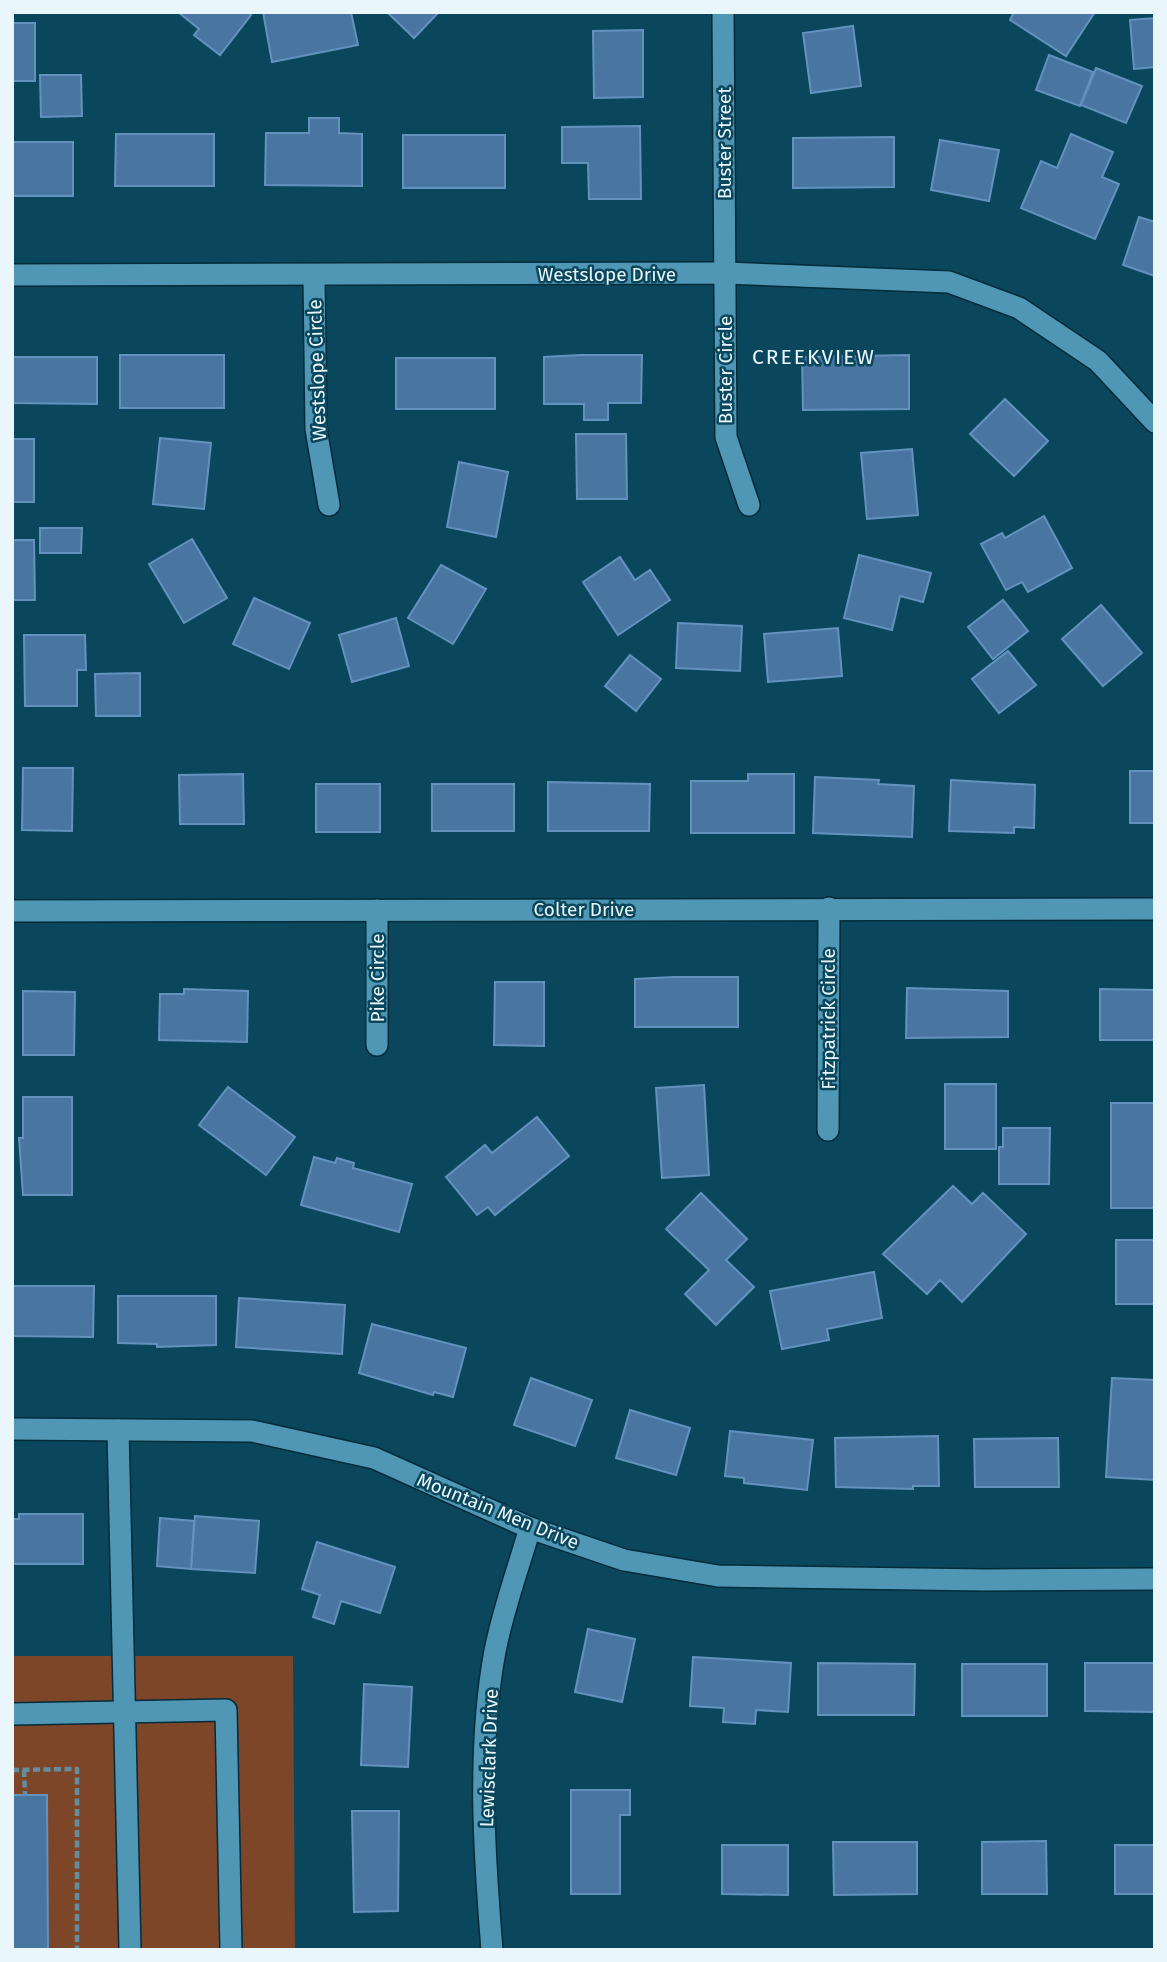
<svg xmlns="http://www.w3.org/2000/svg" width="1167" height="1962" font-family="'Fira Sans',sans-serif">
	<rect width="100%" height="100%" fill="#0a475c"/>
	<polygon fill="#7d4629" points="12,1656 293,1656 295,1950 12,1950"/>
	<g fill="#4876a1" stroke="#6392bf" stroke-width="2">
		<polygon points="178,12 248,12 251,15 220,55 194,35 199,29"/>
		<polygon points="263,12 351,12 358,45 272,62"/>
		<polygon points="387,12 439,12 414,38"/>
		<polygon points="1014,12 1095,12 1066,56 1010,20"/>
		<polygon points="1155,18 1155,67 1134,69 1130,20"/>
		<rect x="12" y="23" width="23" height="58"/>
		<polygon points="853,26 861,86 811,93 803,33"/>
		<polygon points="643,30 643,97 594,98 593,31"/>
		<polygon points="1049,55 1093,72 1080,106 1036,90"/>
		<polygon points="1096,68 1142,86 1126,123 1081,105"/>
		<polygon points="40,75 81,75 82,116 41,117"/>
		<polygon points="309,118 339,118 339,133 362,134 362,186 265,185 266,133 309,133"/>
		<polygon points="640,126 641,199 589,199 588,163 562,163 562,127"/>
		<polygon points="116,134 214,134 214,186 115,186"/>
		<polygon points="1071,134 1113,152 1102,177 1119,184 1095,239 1021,208 1041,161 1057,168"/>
		<rect x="403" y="135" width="102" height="53"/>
		<polygon points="894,137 894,187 793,188 793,138"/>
		<polygon points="940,140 999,150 989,201 931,190"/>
		<rect x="12" y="142" width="61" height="54"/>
		<polygon points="1139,217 1155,222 1155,276 1123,265"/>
		<rect x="120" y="355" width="104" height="53"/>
		<polygon points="580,355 642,355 641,403 608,403 608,420 584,420 584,404 544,404 544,357"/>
		<polygon points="909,355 909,409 803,410 802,357"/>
		<polygon points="12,357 97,357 97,404 12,403"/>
		<rect x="396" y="358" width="99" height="51"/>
		<polygon points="1005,399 1048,441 1014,476 970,434"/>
		<polygon points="576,434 626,434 627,499 577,499"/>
		<polygon points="160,438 211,443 204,509 153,504"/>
		<rect x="12" y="439" width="22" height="63"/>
		<polygon points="912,449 918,515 867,519 861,453"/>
		<polygon points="459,462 508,472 496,537 447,527"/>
		<polygon points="1044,516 1072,568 1028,592 1022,582 1006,590 981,544 1002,533 1005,538"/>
		<polygon points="40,528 82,528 81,553 40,553"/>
		<polygon points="192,539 227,598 184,623 149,564"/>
		<polygon points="12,540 34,540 35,600 12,600"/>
		<polygon points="859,555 931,573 923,602 900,596 892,630 844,618"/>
		<polygon points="620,557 635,580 650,570 670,600 618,635 583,582"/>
		<polygon points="441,565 486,589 453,644 408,618"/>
		<polygon points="254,598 310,623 289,669 233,644"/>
		<polygon points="1003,600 1028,631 993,659 968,627"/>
		<polygon points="1101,605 1142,653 1103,686 1062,639"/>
		<polygon points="396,618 409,666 352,682 339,635"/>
		<polygon points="678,623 742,626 740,671 676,668"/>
		<polygon points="838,628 842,676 768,682 764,634"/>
		<polygon points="24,635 85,635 86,670 77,670 77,706 25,706"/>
		<polygon points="1008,651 1036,685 999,713 972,679"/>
		<polygon points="630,655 661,679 636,711 605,686"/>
		<polygon points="140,673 140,716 96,716 95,674"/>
		<polygon points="23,768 73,768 72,831 22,830"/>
		<rect x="1130" y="771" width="25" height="52"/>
		<polygon points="243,774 244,824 180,824 179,775"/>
		<polygon points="748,774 794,774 794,833 691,833 691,781 748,781"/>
		<polygon points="815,777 879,780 878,784 914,786 912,837 813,833"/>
		<polygon points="951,780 1035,785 1034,828 1014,827 1014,833 949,831"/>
		<polygon points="548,782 650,784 649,831 548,831"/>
		<rect x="316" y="784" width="64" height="48"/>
		<rect x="432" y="784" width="82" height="47"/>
		<polygon points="674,977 738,977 738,1027 635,1027 635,979"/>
		<polygon points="495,982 544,982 544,1046 494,1045"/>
		<polygon points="907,988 1008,991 1008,1037 906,1038"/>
		<polygon points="184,989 248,991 247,1042 159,1040 160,994 184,994"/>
		<polygon points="1100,989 1155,990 1155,1040 1100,1040"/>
		<polygon points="23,991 75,992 74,1055 23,1055"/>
		<rect x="945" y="1084" width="51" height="65"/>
		<polygon points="704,1085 709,1175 662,1178 656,1088"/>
		<polygon points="228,1087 295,1137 266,1175 199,1125"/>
		<polygon points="23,1097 72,1097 72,1195 23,1195 19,1138 23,1138"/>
		<rect x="1111" y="1103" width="44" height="105"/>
		<polygon points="537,1117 569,1156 495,1215 488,1207 477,1215 446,1177 485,1145 492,1153"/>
		<polygon points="1003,1128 1050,1128 1049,1184 999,1184 999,1147 1003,1147"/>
		<polygon points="314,1157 335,1163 337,1158 354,1163 353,1168 412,1184 399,1232 301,1205"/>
		<polygon points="953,1186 972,1204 983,1193 1026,1234 962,1302 940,1280 927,1294 883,1254"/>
		<polygon points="701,1193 747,1239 726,1260 754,1287 716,1325 685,1294 709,1270 666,1229"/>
		<rect x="1116" y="1240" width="39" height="64"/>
		<polygon points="874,1272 882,1318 827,1329 829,1340 782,1349 770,1291"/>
		<polygon points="12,1286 94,1286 93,1337 12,1336"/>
		<polygon points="118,1296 216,1296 216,1345 157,1347 157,1344 118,1343"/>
		<polygon points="239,1298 345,1305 342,1354 236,1347"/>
		<polygon points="372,1324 466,1348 453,1397 434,1392 433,1395 359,1373"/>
		<polygon points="531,1378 592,1400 575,1446 514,1425"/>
		<polygon points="1112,1378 1155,1380 1155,1480 1106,1477"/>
		<polygon points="630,1410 690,1428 676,1475 616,1458"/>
		<polygon points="730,1431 813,1440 807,1490 744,1483 744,1478 725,1476"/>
		<polygon points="938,1436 939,1486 913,1486 913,1489 836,1487 835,1438"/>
		<polygon points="1058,1438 1059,1487 975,1487 974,1439"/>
		<polygon points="19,1514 83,1514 83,1564 12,1564 12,1519 19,1519"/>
		<polygon points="195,1516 259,1521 255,1573 191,1569"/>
		<polygon points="160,1518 194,1521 191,1569 157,1566"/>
		<polygon points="317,1542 395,1567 380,1613 341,1601 334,1624 313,1617 320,1595 302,1589"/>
		<polygon points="588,1629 635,1639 622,1702 575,1692"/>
		<polygon points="693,1657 791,1663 788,1712 756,1710 755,1724 723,1722 724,1708 690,1706"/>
		<polygon points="818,1663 915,1664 914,1715 818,1715"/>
		<polygon points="1085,1663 1155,1663 1155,1712 1085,1711"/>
		<rect x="962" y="1664" width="85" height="52"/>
		<polygon points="364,1684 412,1687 408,1767 361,1765"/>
		<polygon points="571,1790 630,1790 630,1815 620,1815 620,1894 571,1894"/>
		<polygon points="12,1795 47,1795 48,1950 12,1950"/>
		<polygon points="352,1811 399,1811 398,1911 354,1912"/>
		<polygon points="1046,1841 1047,1894 982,1894 982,1842"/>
		<polygon points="833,1842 917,1842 917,1894 834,1895"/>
		<polygon points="722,1845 788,1845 788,1895 722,1894"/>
		<rect x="1115" y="1845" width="40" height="49"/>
	</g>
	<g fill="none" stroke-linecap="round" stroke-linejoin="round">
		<defs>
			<g id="minor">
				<polyline points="723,12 726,437 749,505"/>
				<polyline points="12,275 725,273 949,282 1019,308 1098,361 1155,422"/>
				<polyline points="314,277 316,429 329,505"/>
				<polyline points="377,910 377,1045"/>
				<polyline points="12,911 1155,909"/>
				<polyline points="828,1130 829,908"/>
				<polyline points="12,1429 252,1431 374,1458 530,1528 624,1560 718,1576 985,1580 1155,1579"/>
				<polyline points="118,1430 130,1950"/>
				<polyline points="12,1714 226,1710 231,1950"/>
				<path d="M 492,1950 C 484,1852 477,1748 495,1651 C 503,1610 518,1569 530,1528"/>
			</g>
		</defs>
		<use href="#minor" stroke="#032b3a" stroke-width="24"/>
		<g stroke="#648e9d" stroke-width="4.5" stroke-dasharray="7 3.5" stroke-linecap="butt">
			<polyline points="12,1770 77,1769 77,1950"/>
			<polyline points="24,1770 25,1795"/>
		</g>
		<use href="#minor" stroke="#5097b5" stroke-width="21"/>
	</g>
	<g text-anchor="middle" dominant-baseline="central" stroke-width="5" stroke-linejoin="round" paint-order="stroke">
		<g font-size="19" fill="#e9f7fd" stroke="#0a475c">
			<text transform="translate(724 143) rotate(-90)">Buster Street</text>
			<text x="607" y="274">Westslope Drive</text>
			<text transform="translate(317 370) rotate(-92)">Westslope Circle</text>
			<text transform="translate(725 370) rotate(-90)">Buster Circle</text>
			<text x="584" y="909">Colter Drive</text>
			<text transform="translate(377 978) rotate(-90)">Pike Circle</text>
			<text transform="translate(828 1019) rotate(-90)">Fitzpatrick Circle</text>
			<text transform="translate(498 1511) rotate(22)">Mountain Men Drive</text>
			<text transform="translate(489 1758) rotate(-88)">Lewisclark Drive</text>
		</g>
		<g font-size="21" letter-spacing="2" fill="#e9f7fd" stroke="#0a475c">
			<text x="814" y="357">CREEKVIEW</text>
		</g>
	</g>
	<rect width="1167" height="1962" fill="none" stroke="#e9f7fd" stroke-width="28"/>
</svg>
